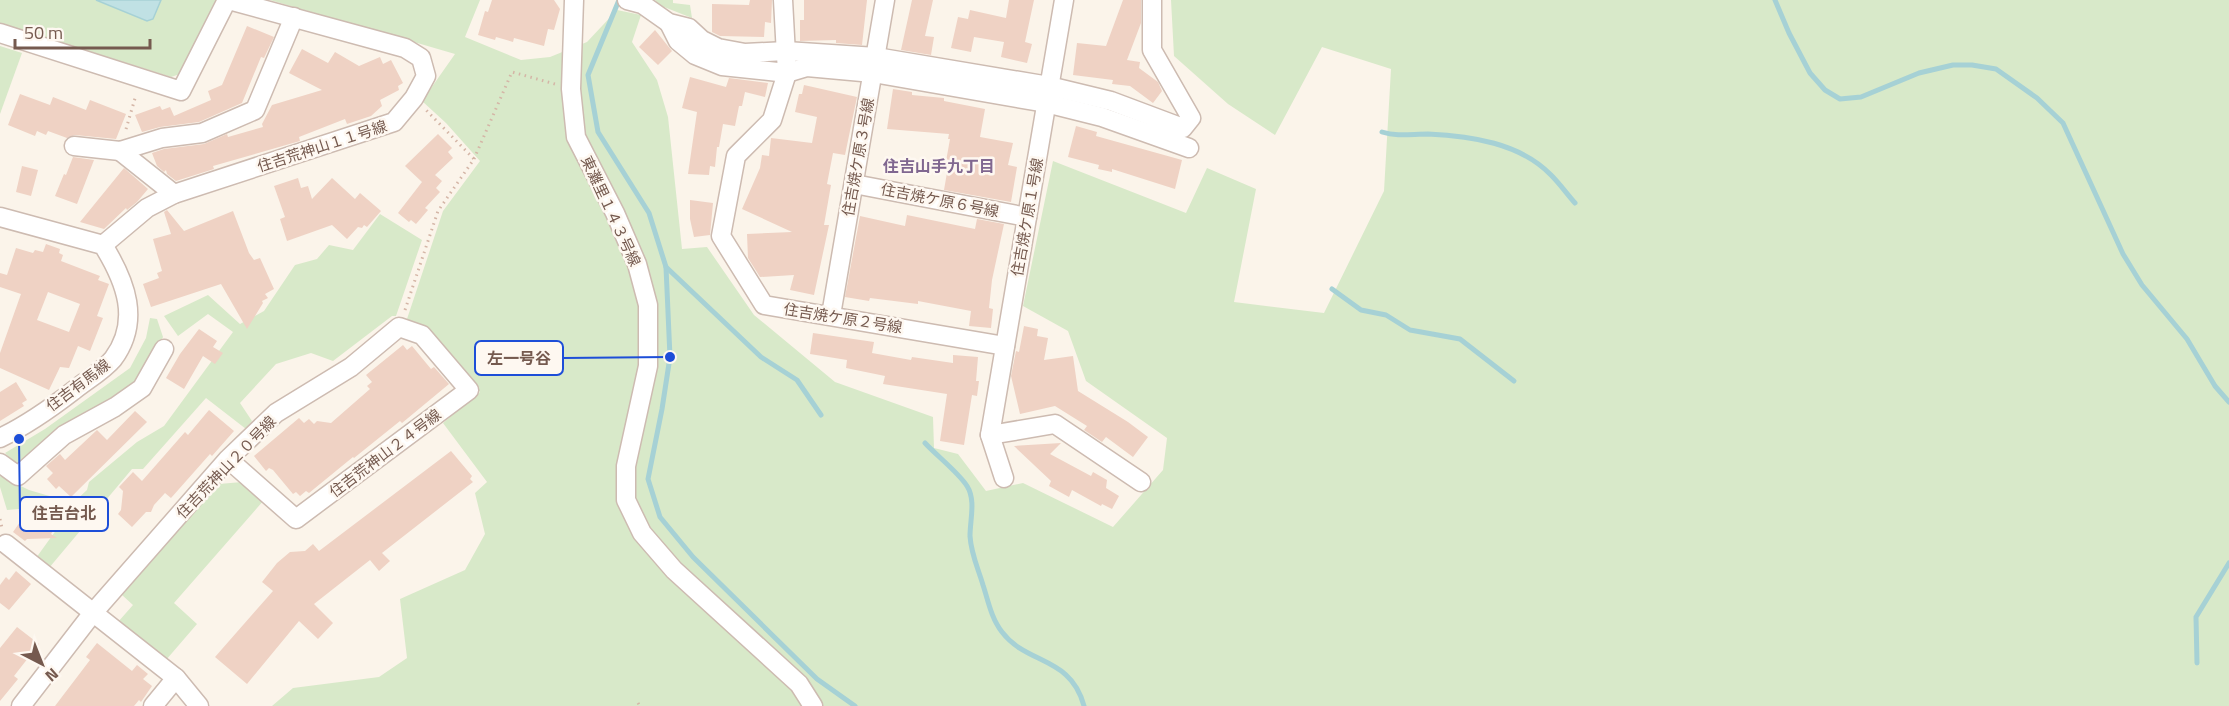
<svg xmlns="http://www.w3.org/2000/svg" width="2229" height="706" font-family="'Titillium Web','Noto Sans JP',sans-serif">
	<rect width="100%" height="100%" fill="#fbf4ea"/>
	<g fill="#d8e9c9">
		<polygon points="0,0 96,0 147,21 153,19 161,0 216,0 180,74 171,77 0,23"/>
		<polygon points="270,0 480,0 465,37 521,60 550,57 587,42 617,10 641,15 632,42 657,80 668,117 682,249 707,247 754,315 835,382 933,417 934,448 958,454 986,491 1023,483 1113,527 1163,470 1167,438 1086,381 1068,331 1023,306 1053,161 1186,213 1207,168 1256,189 1234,302 1324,313 1384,191 1391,69 1322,47 1275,135 1228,104 1174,56 1171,0 2229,0 2229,706 272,706 293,688 379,677 407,658 400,599 465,570 485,534 475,493 487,482 443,423 480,392 426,327 407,319 443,211 480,161 446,123 422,101 455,54"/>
		<polygon points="655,0 673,0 673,3 690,5 692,18 659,5"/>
		<polygon points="0,46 22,53 0,114"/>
		<polygon points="380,214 422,240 396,316 392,316 333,361 311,353 276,364 240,403 252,421 246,429 206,398 143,469 132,469 49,568 36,558 62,522 43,507 7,510 0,487 0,476 29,490 73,503 87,490 89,482 137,442 164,426 233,332 208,314 178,336 164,316 208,295 240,324 264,311 295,265 317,259 329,245 353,250"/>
		<polygon points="150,318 157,319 163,337 151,363 136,382 18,466 5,453 45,429 130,368 146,338"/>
		<polygon points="242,482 264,500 174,603 197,624 166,660 118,622 133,605 122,595 219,484"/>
	</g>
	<polygon fill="#c0e1e4" stroke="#a6d1d5" stroke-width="1.5" points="96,0 161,0 153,19 147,21"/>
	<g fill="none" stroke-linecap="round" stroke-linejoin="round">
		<g stroke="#a6d1d5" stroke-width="5">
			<polyline points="619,0 588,75 598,132 649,213 666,267 670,357 662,409 648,479 660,517 693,557 817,679 855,706"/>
			<polyline points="1775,0 1789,33 1810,73 1825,90 1840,99 1861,97 1919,73 1953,65 1972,65 1996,69 2037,98 2063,123 2123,254 2142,285 2187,339 2215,386 2229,402"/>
			<path d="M 1382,132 C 1397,137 1412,134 1428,134 C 1471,136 1520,143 1551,175 C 1560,184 1567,194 1575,203"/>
			<polyline points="666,267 761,357 797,380 821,415"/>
			<polyline points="1332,289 1361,310 1386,315 1410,330 1460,339 1514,381"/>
			<path d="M 925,443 C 936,455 959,473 967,486 C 976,500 970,520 970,536 C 971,554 978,568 983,585 C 988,600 991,618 1002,632 C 1027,665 1071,656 1084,706"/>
			<polyline points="2197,663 2196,617 2229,563"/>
		</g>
	</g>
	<g fill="#efd2c4" fill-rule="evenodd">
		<polygon points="492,0 554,0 560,9 554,30 548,29 544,46 514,38 513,42 496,37 495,40 478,35 485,11 488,12"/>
		<polygon points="750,0 772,0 771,23 765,22 764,37 720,36 712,32 712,4 749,5"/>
		<polygon points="804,0 867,0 862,45 836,43 836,40 800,41 800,20 804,20"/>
		<polygon points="912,0 933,0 925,36 934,37 931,55 901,50"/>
		<polygon points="1009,0 1034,0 1025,42 1032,44 1027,63 1001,57 1004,42 974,37 971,52 951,48 958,17 968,19 970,10 1006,18"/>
		<polygon points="1123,0 1141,0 1141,23 1127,60 1140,62 1139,68 1158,82 1162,91 1153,103 1130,86 1112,84 1113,80 1073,75 1077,43 1106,46"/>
		<polygon points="247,26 274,37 264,58 261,57 242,103 199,122 160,127 142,132 135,115 160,106 162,110 170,107 174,116 211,100 208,91 222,85"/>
		<polygon points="655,30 672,51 658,65 639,47"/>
		<polygon points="302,49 328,63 335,52 359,66 380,57 383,64 391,60 403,83 398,86 399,90 380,100 382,106 371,116 347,124 345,119 299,137 300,141 213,166 214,169 176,181 167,174 166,170 164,172 157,166 152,153 164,149 204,144 227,134 228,137 263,127 262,124 272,105 322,90 289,73"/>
		<polygon points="690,77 726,87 729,78 768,83 765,97 745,92 742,106 739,106 735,126 723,124 719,147 717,147 715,167 710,166 709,175 688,174 697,112 682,108"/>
		<polygon points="804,85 857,97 845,155 833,153 827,184 831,185 824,225 829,225 814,295 790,290 794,275 760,277 748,258 747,234 792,232 742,209 760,168 762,155 769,156 771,138 812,143 817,117 795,112 799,94 802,94"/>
		<polygon points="893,89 912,92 912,95 944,98 944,101 985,109 980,137 1013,143 1008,165 1017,167 1011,202 944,190 948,167 945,167 950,139 948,139 949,134 887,129"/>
		<polygon points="20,94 50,105 53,97 86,110 90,100 126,114 116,139 75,135 67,138 48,131 46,135 37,131 35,136 8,125"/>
		<polygon points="1076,126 1097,132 1096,136 1182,160 1175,189 1112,169 1112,172 1098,169 1099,165 1068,157"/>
		<polygon points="438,134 452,148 448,152 453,158 435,175 442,181 436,188 440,192 425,208 428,210 416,224 411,220 409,222 398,213 422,182 405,166"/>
		<polygon points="73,157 94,160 77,204 55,196 64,174 66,175"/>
		<polygon points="22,166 38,170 31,196 16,192"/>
		<polygon points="124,168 148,189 137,202 127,210 126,208 104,229 80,222"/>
		<polygon points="298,178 301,188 308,186 312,199 332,178 355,199 360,193 381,211 367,227 364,225 362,228 358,227 347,239 332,225 287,241 280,219 285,217 274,186"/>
		<polygon points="690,200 713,203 710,235 694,237 690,219"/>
		<polygon points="167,210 184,231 233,211 249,253 254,260 260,258 274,289 265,294 268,298 262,301 263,303 247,329 221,284 151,307 143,284 159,278 157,273 162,271 153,239 171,234 164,212"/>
		<polygon points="907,215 975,229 977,219 1004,224 992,280 989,308 993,309 991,328 969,326 971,311 918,301 918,304 870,298 869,301 845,297 860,216 905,226"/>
		<path d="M 46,244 L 60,249 L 59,253 L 63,255 L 61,261 L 100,276 L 98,280 L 109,284 L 97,316 L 103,318 L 90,351 L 78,346 L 69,368 L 60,367 L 49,390 L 0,368 L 0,353 L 21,294 L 0,287 L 0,273 L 7,275 L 16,248 L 33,253 L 35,250 L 43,252 ZM 48,292 L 80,304 L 69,332 L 37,320 Z"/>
		<polygon points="1024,326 1038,329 1037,336 1048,338 1044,360 1073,356 1078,391 1128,422 1148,437 1133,457 1106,437 1102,442 1084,430 1087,426 1055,406 1020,414 1011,376 1016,351 1019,352"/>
		<polygon points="199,329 217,341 213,347 223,353 215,364 203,356 184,389 166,378 180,354"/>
		<polygon points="813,333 874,342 872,353 911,360 912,357 953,363 953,355 978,357 976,381 979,381 977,396 972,395 964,445 940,441 947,394 883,384 885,376 846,368 847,360 810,354"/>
		<polygon points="403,345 407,350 412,346 431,369 434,367 449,384 402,423 400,421 354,458 353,457 309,493 306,491 300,496 296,492 293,494 273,470 269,468 266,471 254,456 299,418 304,423 309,419 314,424 317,421 331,423 370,389 367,386 372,382 366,375"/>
		<polygon points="16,382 27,400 22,403 24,406 0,421 0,392"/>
		<polygon points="209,410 234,431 212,456 210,454 171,498 165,493 154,505 151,512 146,512 132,527 118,514 121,510 123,491 119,487 133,472 142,481 185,432 188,435"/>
		<polygon points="135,411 147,422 71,497 59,486 56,489 47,479 53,473 46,466 60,454 65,460 97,430 107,440"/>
		<polygon points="1061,443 1050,454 1091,476 1093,472 1107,480 1106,488 1119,496 1112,509 1102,504 1101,506 1072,490 1069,497 1049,486 1051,481 1014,446"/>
		<polygon points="451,451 472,476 470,479 473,482 382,553 390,561 379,571 370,560 314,604 333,623 318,639 299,621 247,684 215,657 273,591 262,582 277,563 290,552 305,551 313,544 319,551"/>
		<polygon points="45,514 58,523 51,534 57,538 27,539 25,541 13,532 25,515 37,524"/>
		<polygon points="16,571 31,584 9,610 0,603 0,585 6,577 9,580"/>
		<polygon points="17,627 39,644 14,676 18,679 0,701 0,648"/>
		<polygon points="97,643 132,671 137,665 148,674 143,679 152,686 141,702 139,700 134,706 55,706 90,660 86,657"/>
	</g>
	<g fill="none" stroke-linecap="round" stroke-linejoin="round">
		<defs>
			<g id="minor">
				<polyline points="574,0 571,89 576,137 615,213 637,264 648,305 648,366 626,466 626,500 642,533 674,570 799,684 813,706"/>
				<polyline points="627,0 642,4 669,23 689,28 702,40 718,48 745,53 786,51 876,57 1049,86 1111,101 1183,128 1191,118 1152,50 1152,0"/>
				<polyline points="783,0 787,73 772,120 736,156 721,236 764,305 1005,346"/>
				<polyline points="669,23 678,41 695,55 722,66 787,73 807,67 873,73 1046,103 1102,117 1189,148"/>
				<polyline points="0,33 181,91 227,0"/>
				<polyline points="74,146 120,151 162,138 202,133 255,110 294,17"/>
				<polyline points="120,151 174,194"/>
				<polyline points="854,184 1027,217"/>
				<path d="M 0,217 L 103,245 C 126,282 141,321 113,359 C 103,371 85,381 73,391 C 51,408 25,426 0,438"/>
				<polyline points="103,245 147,208 174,194 394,122 414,98 426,76 421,58 405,48 229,0"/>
				<polyline points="831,315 885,0"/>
				<polyline points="990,435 1055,424 1141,482"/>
				<polyline points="0,463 18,476 64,435 115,407 142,388 164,349"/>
				<polyline points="1004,478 990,435 1064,0"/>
				<polyline points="6,544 176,678 199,706"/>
				<polyline points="21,706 92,614 228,459 276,413 351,367 399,327 422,335 469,390 296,519 228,459"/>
				<polyline points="153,706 176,678"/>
			</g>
		</defs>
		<use href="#minor" stroke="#cdbbb1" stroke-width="21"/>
		<g stroke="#d4b5a6" stroke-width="3" stroke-dasharray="1.5 4.5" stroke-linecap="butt">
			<polyline points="126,129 136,95"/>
			<polyline points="474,159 512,72 555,84"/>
			<polyline points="405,310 438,211 474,159 426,110"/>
			<polyline points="0,519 2,528"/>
			<polyline points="638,703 640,706"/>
		</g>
		<use href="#minor" stroke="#fff" stroke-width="18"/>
	</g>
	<g text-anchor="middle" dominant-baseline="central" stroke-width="5" stroke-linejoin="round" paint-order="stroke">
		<g font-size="15" fill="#755a4f" stroke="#fef8f1">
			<text transform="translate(322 146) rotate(-18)">住吉荒神山１１号線</text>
			<text transform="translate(858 157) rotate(-80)">住吉焼ケ原３号線</text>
			<text transform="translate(940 200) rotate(11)">住吉焼ケ原６号線</text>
			<text transform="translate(611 211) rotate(65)">東灘里１４３号線</text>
			<text transform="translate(1027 217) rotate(-80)">住吉焼ケ原１号線</text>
			<text transform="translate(843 318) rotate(9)">住吉焼ケ原２号線</text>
			<text transform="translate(78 385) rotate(-37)">住吉有馬線</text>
			<text transform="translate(385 453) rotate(-37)">住吉荒神山２４号線</text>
			<text transform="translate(226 467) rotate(-46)">住吉荒神山２０号線</text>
		</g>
		<g font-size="16" font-weight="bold" fill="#806790" stroke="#fef8f1">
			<text x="939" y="166">住吉山手九丁目</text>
		</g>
	</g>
	<path fill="none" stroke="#1d4ed8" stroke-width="2" d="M670 357L563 358M19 439L20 514"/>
	<g fill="#1d4ed8" stroke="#fef8f1" stroke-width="2">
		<circle cx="670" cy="357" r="6"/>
		<circle cx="19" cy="439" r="6"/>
	</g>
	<g fill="#fef8f1" stroke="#1d4ed8" stroke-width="2">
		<rect x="475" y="341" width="88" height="34" rx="6"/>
		<rect x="20" y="497" width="88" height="34" rx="6"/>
	</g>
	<g font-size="16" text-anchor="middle" font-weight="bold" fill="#755a4f">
		<text x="519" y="364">左一号谷</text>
		<text x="64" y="519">住吉台北</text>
	</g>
	<g transform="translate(42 664) rotate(138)" stroke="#fef8f1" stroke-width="4.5" paint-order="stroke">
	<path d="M0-4.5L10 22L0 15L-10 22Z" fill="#755a4f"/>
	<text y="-9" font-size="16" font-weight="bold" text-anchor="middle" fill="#755a4f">N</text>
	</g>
	<path d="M15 39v9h135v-9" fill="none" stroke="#755a4f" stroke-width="3"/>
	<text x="24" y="39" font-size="18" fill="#755a4f" stroke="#fef8f1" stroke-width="4.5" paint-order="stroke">50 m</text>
</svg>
